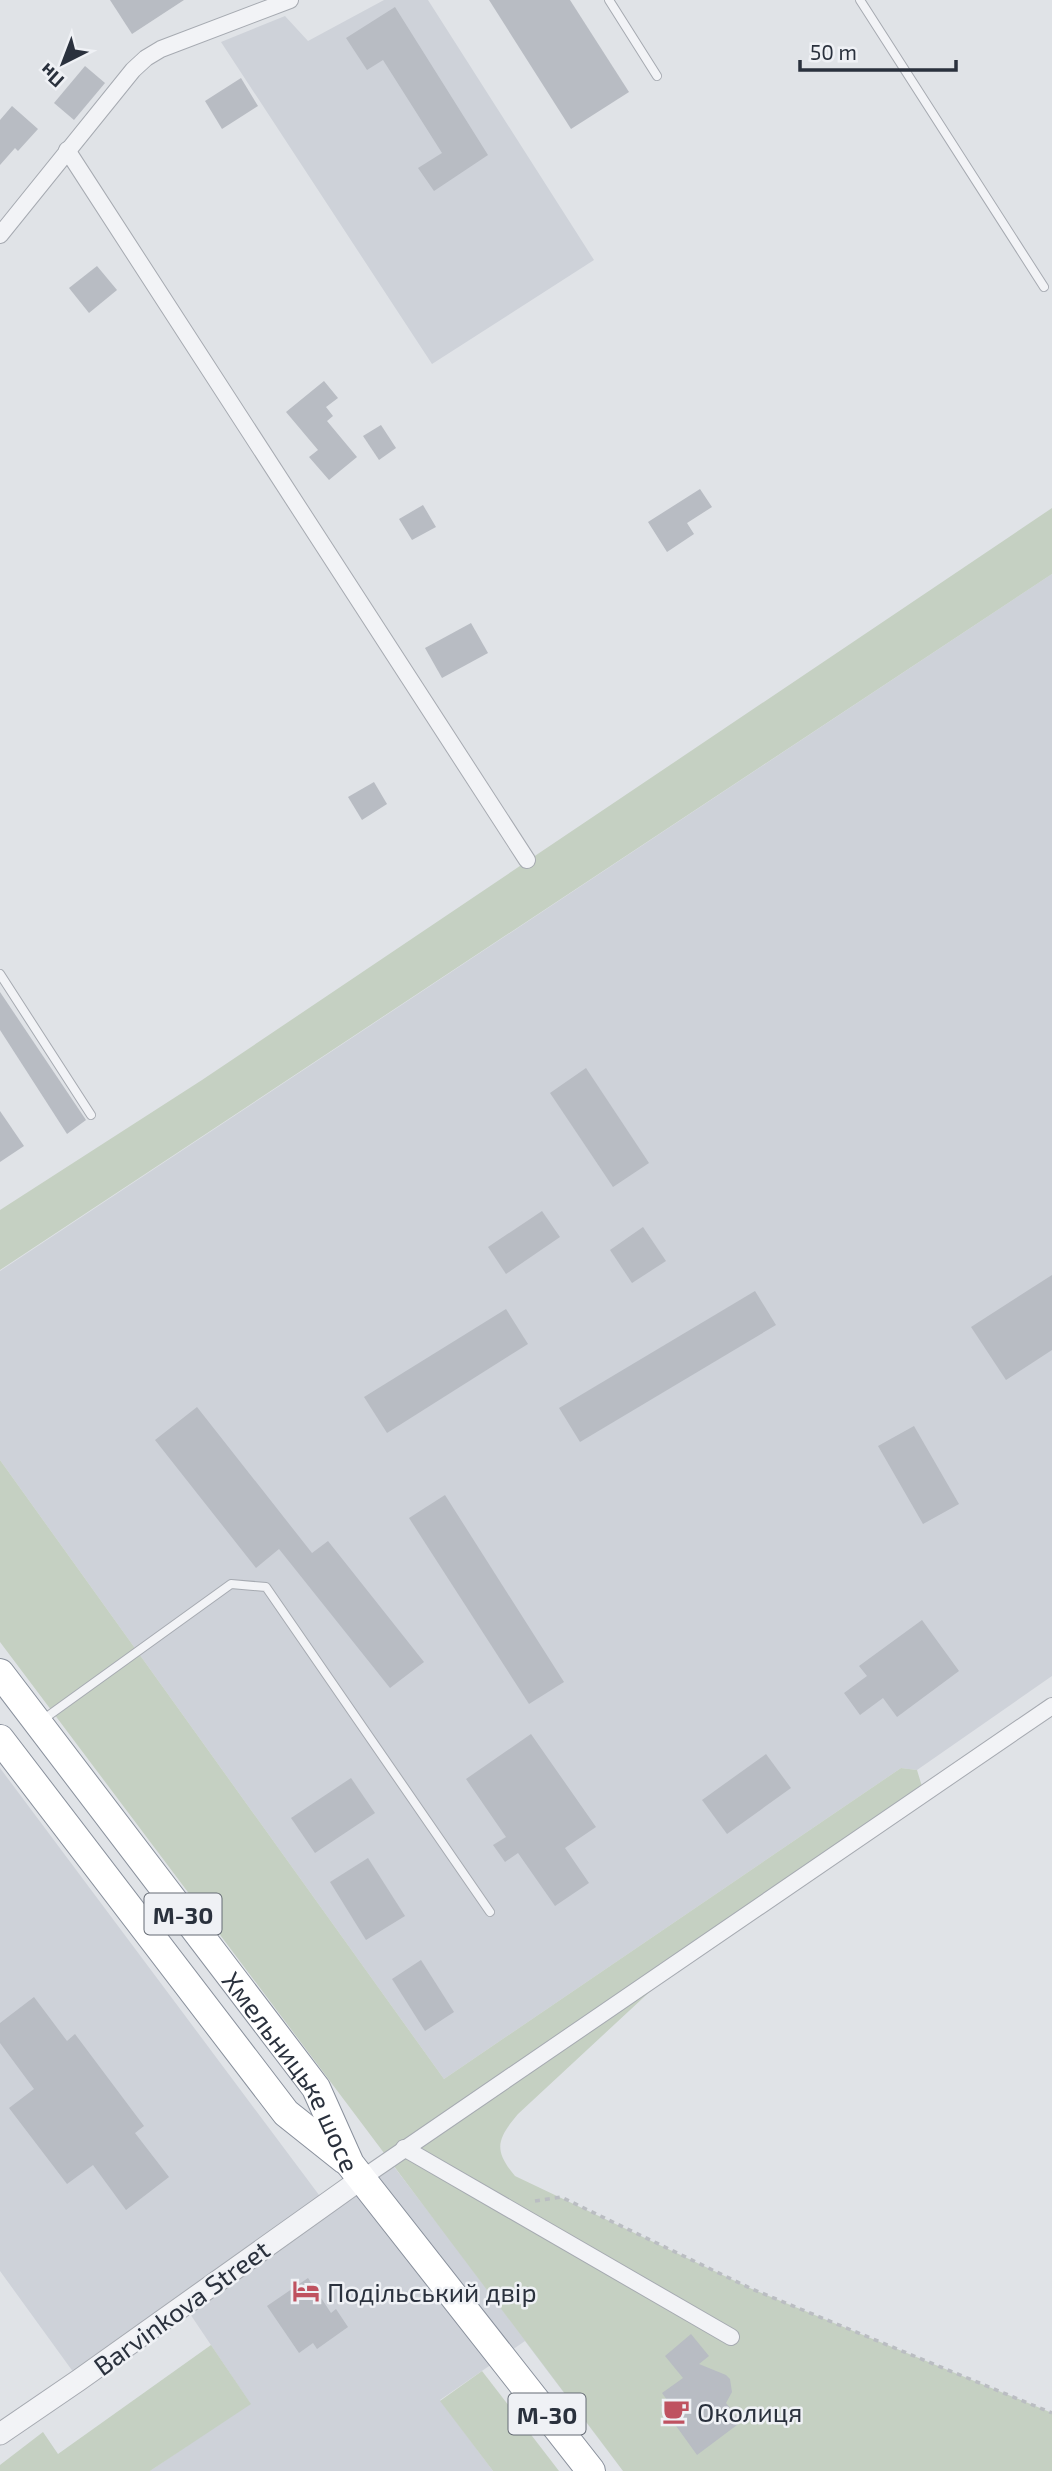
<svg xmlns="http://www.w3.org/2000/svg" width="1052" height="2471" font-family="'Exo 2',sans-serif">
	<rect width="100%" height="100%" fill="#e0e3e7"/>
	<g fill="#ced2d9">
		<polygon points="384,0 428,0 594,260 432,364 221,42 285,16 308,41"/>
		<polygon points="1052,574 1052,1676 917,1770 901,1768 444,2079 0,1460 0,1271"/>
		<polygon points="0,1768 325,2203 388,2159 444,2232 623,2471 525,2341 440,2400 493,2471 150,2471 250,2403 184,2305 79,2380 0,2271"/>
	</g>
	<g fill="#c5d0c2">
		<polygon points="1052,508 1052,574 0,1270 0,1210 202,1080"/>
		<path d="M 0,1460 L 444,2079 L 901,1768 L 917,1770 L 924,1793 L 699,1946 L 518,2114 C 497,2139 493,2150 515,2176 L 752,2289 L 1052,2413 L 1052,2471 L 623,2471 L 0,1642 Z"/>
		<polygon points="211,2345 251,2404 150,2471 0,2471 0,2465 43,2432 58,2454"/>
		<polygon points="482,2371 559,2471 493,2471 440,2401"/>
	</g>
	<g fill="#b8bcc3">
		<polygon points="110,0 184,0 132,34"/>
		<polygon points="489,0 570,0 629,92 571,129"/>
		<polygon points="395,7 488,155 434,191 418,168 442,153 383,60 367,70 346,38"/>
		<polygon points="85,66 105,83 74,120 54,103"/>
		<polygon points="241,78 258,106 222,129 205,101"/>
		<polygon points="12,106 38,129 18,151 15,148 0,165 0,120"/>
		<polygon points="97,266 117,290 89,313 69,288"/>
		<polygon points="324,381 338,398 326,407 333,416 327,421 357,457 329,480 309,457 318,450 286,412"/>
		<polygon points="381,425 396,448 379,460 363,436"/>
		<polygon points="700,489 712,507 687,523 694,534 667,552 648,522"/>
		<polygon points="423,505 436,527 412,540 399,519"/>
		<polygon points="471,623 488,653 442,678 425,648"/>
		<polygon points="374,782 387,804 362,820 348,797"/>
		<polygon points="0,992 86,1120 67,1134 0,1030"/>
		<polygon points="586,1068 649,1163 613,1187 550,1093"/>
		<polygon points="0,1111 24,1146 0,1162"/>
		<polygon points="542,1211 560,1237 506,1274 488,1247"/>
		<polygon points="643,1227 666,1261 632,1283 610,1250"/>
		<polygon points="1052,1275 1052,1350 1006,1380 971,1327"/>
		<polygon points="755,1291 776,1325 580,1442 559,1408"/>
		<polygon points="506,1309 528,1344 387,1433 364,1397"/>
		<polygon points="197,1407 312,1553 328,1541 424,1662 390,1688 279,1549 256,1568 155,1440"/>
		<polygon points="914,1426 959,1504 923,1524 878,1446"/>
		<polygon points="445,1495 564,1682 529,1704 409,1518"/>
		<polygon points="922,1620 959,1671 897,1717 883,1698 860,1715 844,1693 867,1676 859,1666"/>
		<polygon points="531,1734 596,1827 565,1848 589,1883 555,1906 518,1853 505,1862 493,1845 506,1837 466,1779"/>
		<polygon points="766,1754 791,1788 727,1834 702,1800"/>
		<polygon points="351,1778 375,1813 315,1853 291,1818"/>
		<polygon points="368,1858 405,1916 366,1940 330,1882"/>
		<polygon points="421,1960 454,2012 425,2031 392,1979"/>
		<polygon points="34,1997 67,2041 75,2034 144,2126 135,2133 169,2177 126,2210 93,2165 67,2184 9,2108 34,2089 0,2043 0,2023"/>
		<polygon points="308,2278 331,2313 336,2309 348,2327 317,2349 313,2343 299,2353 267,2306"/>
		<polygon points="691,2334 709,2356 699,2364 726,2375 730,2379 732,2392 726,2403 741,2422 697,2455 661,2405 667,2400 662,2393 683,2378 665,2356"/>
	</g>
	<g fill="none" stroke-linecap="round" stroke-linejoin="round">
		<defs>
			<g id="service">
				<polyline points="609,0 657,76"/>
				<polyline points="860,0 1044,287"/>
				<polyline points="0,974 91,1115"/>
				<polyline points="41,1721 231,1584 266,1587 490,1912"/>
			</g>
			<g id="minor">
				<polyline points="67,150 527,860"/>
				<polyline points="0,235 133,70 146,58 161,49 290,0"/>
				<polyline points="404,2148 731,2337"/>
				<polyline points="361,2179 1052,1706"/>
			</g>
			<polyline id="tertiary" points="0,2434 79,2380 361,2179"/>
			<g id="trunk">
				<path id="s1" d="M 0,1673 L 316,2088 L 350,2164 L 591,2471"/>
				<polyline points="0,1739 286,2113 345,2160"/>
			</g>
		</defs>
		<use href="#service" stroke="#a6aab1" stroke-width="10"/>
		<use href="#minor" stroke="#a6aab1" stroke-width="18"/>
		<use href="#tertiary" stroke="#a6aab1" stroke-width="23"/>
		<use href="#trunk" stroke="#89909c" stroke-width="30"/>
		<polyline stroke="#babdc2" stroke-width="3.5" stroke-dasharray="5 5" stroke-linecap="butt" points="535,2201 561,2197 752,2289 1052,2413"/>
		<use href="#service" stroke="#f2f3f6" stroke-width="8"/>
		<use href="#minor" stroke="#f2f3f6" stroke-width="16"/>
		<use href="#tertiary" stroke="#f2f3f6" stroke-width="21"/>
		<use href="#trunk" stroke="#fff" stroke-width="28"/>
	</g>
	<defs>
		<symbol id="hotel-bare" viewBox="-9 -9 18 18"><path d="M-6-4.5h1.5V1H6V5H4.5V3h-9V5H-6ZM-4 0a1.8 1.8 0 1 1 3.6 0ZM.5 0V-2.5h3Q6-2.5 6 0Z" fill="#bf5260" stroke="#eff1f5" stroke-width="2.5" paint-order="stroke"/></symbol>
		<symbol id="cafe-bare" viewBox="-9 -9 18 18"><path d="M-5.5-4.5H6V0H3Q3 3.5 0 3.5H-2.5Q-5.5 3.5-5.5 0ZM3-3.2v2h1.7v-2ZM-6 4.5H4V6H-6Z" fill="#bf5260" stroke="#eff1f5" stroke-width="2.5" paint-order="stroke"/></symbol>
	</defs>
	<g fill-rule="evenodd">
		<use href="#hotel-bare" x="287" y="2272" width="38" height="38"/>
		<use href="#cafe-bare" x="657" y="2392" width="38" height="38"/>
	</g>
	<g text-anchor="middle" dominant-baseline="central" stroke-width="5" stroke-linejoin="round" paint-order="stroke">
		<g fill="#eff1f5" stroke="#656b74" stroke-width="2">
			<rect x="144.5" y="1893.5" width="77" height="41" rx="5"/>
			<rect x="508.5" y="2393.5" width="77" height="41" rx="5"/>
		</g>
		<g font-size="24" font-weight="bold" fill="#2a313d">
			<text x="183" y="1914">М-30</text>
			<text x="547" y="2414">М-30</text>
		</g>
		<g font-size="26" fill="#2a313d" stroke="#eff1f5">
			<text stroke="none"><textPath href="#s1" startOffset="495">Хмельницьке шосе</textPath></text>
			<text transform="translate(181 2307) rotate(-36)">Barvinkova Street</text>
		</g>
		<g font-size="26" fill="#2a313d" stroke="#eff1f5" text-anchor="start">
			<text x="327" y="2291">Подільський двір</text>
			<text x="697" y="2411">Околиця</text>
		</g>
	</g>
	<g transform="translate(63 63) rotate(222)" stroke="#eff1f5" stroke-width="5" paint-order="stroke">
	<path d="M0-5L12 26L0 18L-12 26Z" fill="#2a313d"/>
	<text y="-10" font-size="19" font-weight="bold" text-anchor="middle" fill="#2a313d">Пн</text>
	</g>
	<path d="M800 60v10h156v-10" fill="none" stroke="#2a313d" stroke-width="3.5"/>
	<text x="810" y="60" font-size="21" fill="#2a313d" stroke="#eff1f5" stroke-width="5" paint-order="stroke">50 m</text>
</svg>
